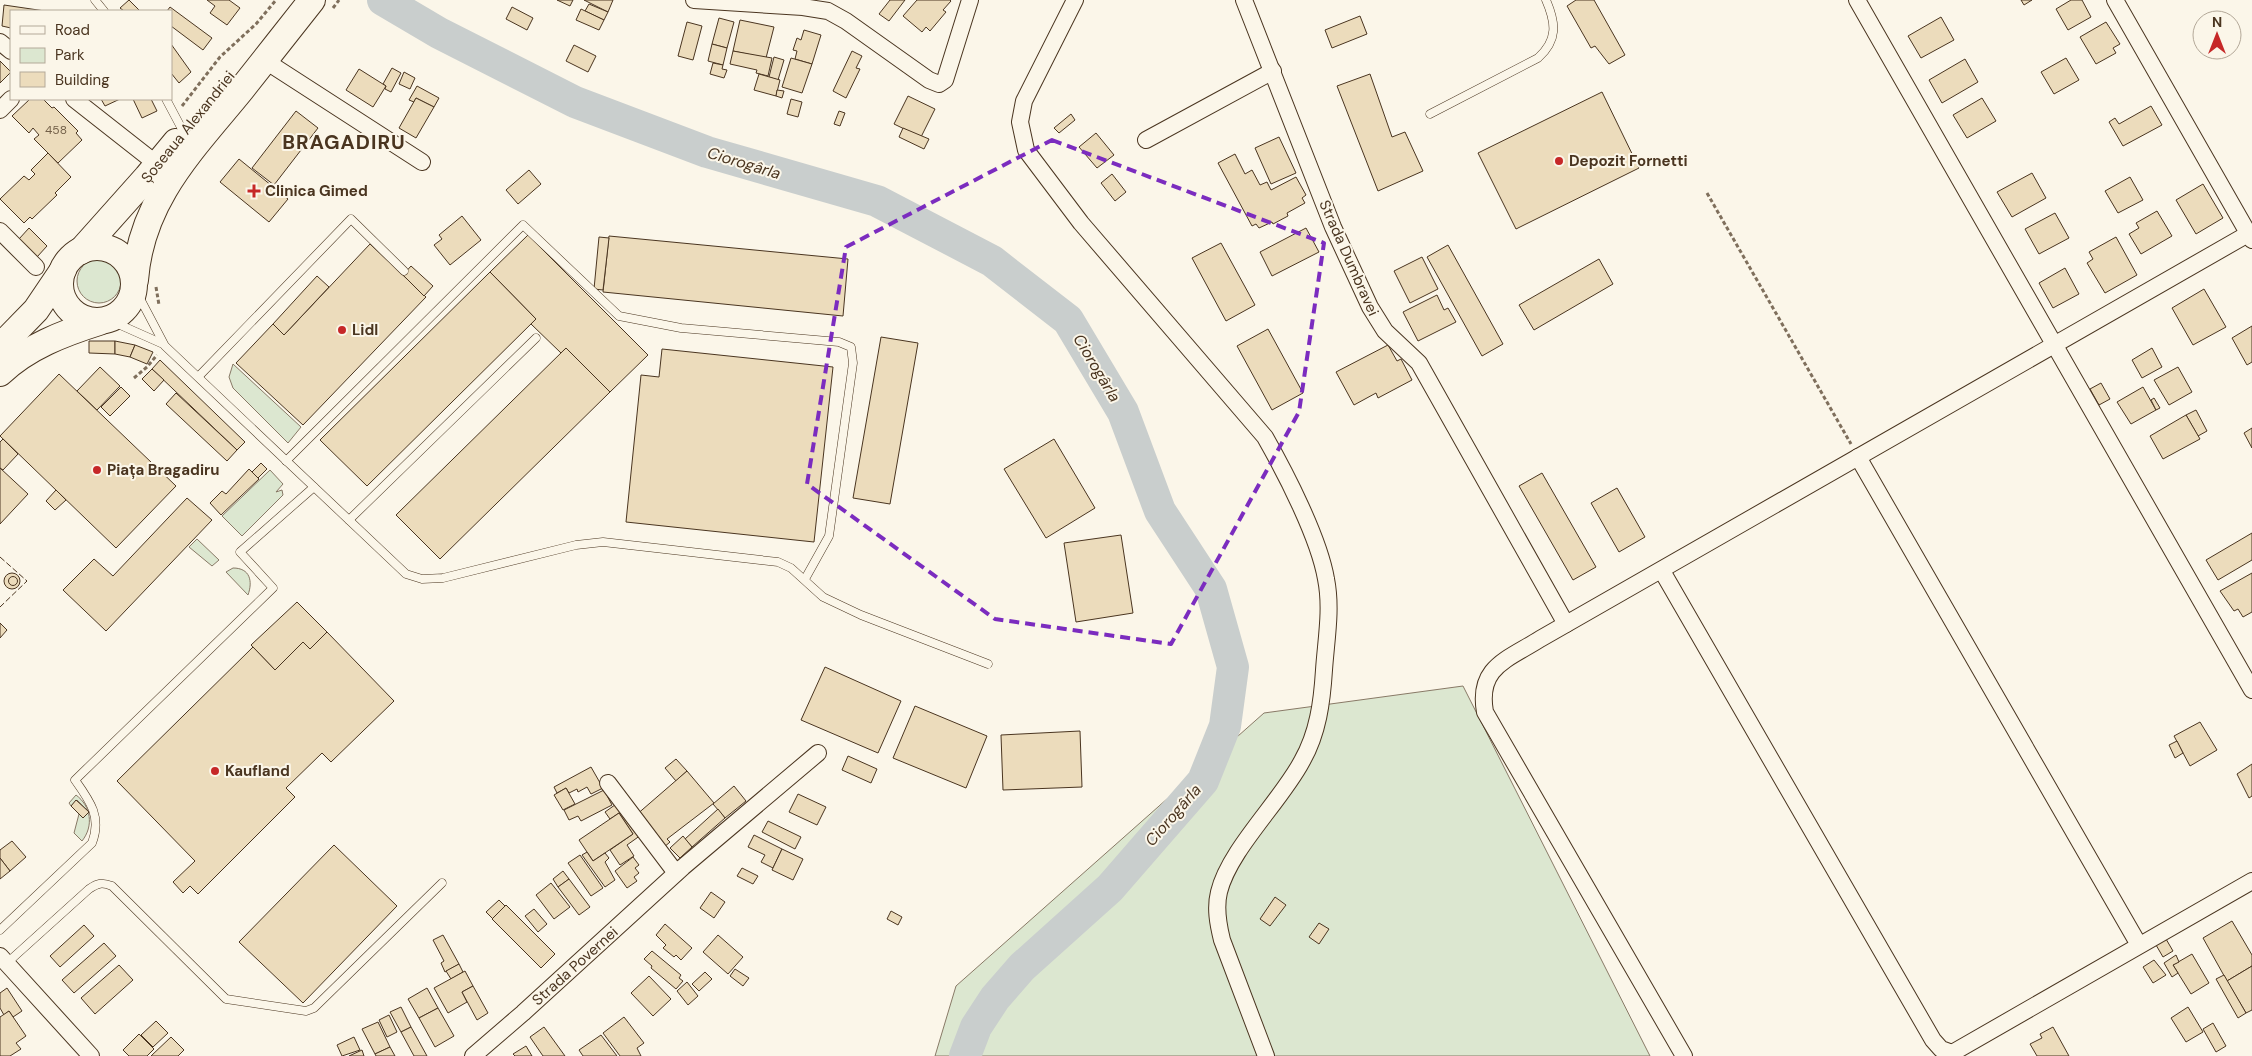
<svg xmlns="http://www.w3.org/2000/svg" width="2252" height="1056" font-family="'DM Sans',sans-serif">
	<rect width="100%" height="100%" fill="#fbf6e9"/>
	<g fill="#dce7d0" stroke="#887966">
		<circle cx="99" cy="281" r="22"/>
		<polygon points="233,364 301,427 288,443 233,388 229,377"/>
		<polygon points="270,470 283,484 276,492 282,490 283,495 242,536 222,516"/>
		<polygon points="197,539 219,560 212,566 189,547"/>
		<path d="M 233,568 C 250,568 253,581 248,595 L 226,572 Z"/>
		<polygon points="1463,686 1650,1056 935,1056 956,986 1264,713"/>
		<path d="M 76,795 C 91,806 94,826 82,841 L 74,833 L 79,814 L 83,818 L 89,812 L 77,800 L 71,806 L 69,803 Z"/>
	</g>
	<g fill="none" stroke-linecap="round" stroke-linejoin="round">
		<polyline stroke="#c9cecd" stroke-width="32" points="383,0 439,33 575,102 707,152 877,201 992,261 1068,320 1123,412 1160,511 1211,589 1233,667 1225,726 1203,781 1110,888 1022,967 995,998 976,1027 965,1056"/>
	</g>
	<g fill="#ecdcbc" stroke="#4a3520">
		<polygon points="129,0 140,11 124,11 120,8"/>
		<polygon points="207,0 229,0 240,8 227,25 210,13 215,6"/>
		<polygon points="557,0 573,0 570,6"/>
		<polygon points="584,0 613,0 608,12"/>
		<polygon points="890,0 905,0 889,21 879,14"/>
		<polygon points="917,0 950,0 951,1 943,10 946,12 930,31 926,27 922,32 903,16"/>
		<polygon points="1576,0 1594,0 1625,55 1609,64 1595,46 1591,48 1567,6"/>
		<polygon points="2021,0 2032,0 2024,5"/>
		<polygon points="2071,0 2082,0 2091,17 2068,30 2056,9"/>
		<polygon points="589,4 608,12 604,20 585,11"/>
		<polygon points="4,5 45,11 11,11 11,28 2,26"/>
		<polygon points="170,7 212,38 203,50 171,26 171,11 167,11"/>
		<polygon points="512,7 533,18 527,30 506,19"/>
		<polygon points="581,9 604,20 599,30 576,20"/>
		<polygon points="1360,16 1367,34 1332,48 1325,30"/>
		<polygon points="1941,17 1954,40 1921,58 1908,36"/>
		<polygon points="719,18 734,22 727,48 712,44"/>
		<polygon points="740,20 774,27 766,58 733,51"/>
		<polygon points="687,22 702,26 693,60 678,56"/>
		<polygon points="2106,22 2120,44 2113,48 2116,53 2096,64 2080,37"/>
		<polygon points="804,30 821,35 812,64 795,59 797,51 793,50 797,38 801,40"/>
		<polygon points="171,44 191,72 179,83 171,73"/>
		<polygon points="712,44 727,48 723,65 708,61"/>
		<polygon points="574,45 596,56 588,72 566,61"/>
		<polygon points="733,51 772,58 768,76 756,73 757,70 730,64"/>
		<polygon points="852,51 862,56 856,68 860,69 846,98 833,91"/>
		<polygon points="774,57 784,60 778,80 769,77"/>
		<polygon points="791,58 812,64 802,93 782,87"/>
		<polygon points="2066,58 2079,80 2054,94 2041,72"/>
		<polygon points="1965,59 1978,82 1942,103 1929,80"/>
		<polygon points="0,61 11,72 0,83"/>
		<polygon points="713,63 723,65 722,69 727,70 724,78 710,74"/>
		<polygon points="392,68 401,73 391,92 385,89 386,86 383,84"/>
		<polygon points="359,69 386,86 373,107 346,90"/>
		<polygon points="404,72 415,78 410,89 399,84"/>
		<polygon points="759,74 780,80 776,96 754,90"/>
		<polygon points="1370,74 1392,137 1405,132 1423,171 1378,191 1337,86"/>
		<polygon points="417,86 439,98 434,107 416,98 414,102 409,100"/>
		<polygon points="777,90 784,91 782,98 776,96"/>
		<polygon points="1602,92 1639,168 1516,229 1478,153"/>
		<polygon points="908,96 935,109 921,137 894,124"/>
		<polygon points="416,98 434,107 416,138 399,128"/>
		<polygon points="1982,98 1996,121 1967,138 1953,115"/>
		<polygon points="30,99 43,99 52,108 54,107 78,131 76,133 82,140 58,163 34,139 39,135 33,128 29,133 12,116"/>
		<polygon points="101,99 120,99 105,106"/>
		<polygon points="133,99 151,99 157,111 142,118"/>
		<polygon points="791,99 802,102 798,117 787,114"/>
		<polygon points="2151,106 2162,125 2123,146 2109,122 2115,118 2119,124"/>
		<polygon points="296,111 318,128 274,185 252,168"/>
		<polygon points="839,111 845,113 840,126 834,124"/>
		<polygon points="1071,114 1075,120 1059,133 1054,128"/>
		<polygon points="903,128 929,139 924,149 899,137"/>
		<polygon points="1096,133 1114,155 1097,168 1079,147"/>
		<polygon points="1279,137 1296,173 1271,184 1255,148"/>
		<polygon points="48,153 71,177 55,193 57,195 32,219 30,217 24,223 0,199 24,176 29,180 35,174 31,170"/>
		<polygon points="1235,154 1245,174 1252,170 1260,185 1267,182 1271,190 1296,177 1306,195 1302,198 1305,203 1287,213 1288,216 1273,224 1272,222 1259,228 1256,224 1252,226 1218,163"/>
		<polygon points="239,159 288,199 269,222 220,182"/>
		<polygon points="529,170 541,184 518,204 506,190"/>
		<polygon points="2032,173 2046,198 2012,217 1997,192"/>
		<polygon points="1112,174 1126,192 1115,201 1101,183"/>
		<polygon points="2130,177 2143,200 2118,213 2105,191"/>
		<polygon points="2203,184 2223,218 2196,234 2176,200"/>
		<polygon points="2157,211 2172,236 2141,254 2129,234 2139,228 2136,223"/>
		<polygon points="2055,213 2069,238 2039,254 2025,229"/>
		<polygon points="462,216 481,240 450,265 434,245 442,239 439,235"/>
		<polygon points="29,228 47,246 37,257 19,239"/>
		<polygon points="1306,228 1319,252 1272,276 1260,252"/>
		<polygon points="528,235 648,355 610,392 566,348 561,353 531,324 536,319 490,272"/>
		<polygon points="609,236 848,259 843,316 603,292"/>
		<polygon points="599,237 609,238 603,290 594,289"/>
		<polygon points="2116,237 2137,275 2105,293 2087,263 2093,259 2089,252"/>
		<polygon points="1221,243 1255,305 1226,321 1192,258"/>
		<polygon points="370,244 426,297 303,425 236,363 273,324 284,335"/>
		<polygon points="1448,245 1503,344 1482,356 1427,257"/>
		<polygon points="1422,257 1438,289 1410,303 1394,271"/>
		<polygon points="1599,259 1613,284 1534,330 1519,305"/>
		<polygon points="411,266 433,286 424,296 403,275"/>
		<polygon points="2065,268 2079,294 2053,308 2039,283"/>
		<polygon points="490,272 536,319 367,486 320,440"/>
		<polygon points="317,276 329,287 284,335 273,324"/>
		<polygon points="2204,289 2226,327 2193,345 2172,308"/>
		<polygon points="1437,295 1444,310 1448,308 1456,322 1418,341 1403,312"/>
		<polygon points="2252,326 2252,362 2247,365 2232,338"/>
		<polygon points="1268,329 1303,393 1272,410 1237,346"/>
		<polygon points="881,337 918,343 890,504 853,498"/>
		<polygon points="89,341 115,341 115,354 89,353"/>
		<polygon points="115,341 135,345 130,357 115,354"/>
		<polygon points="135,345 153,352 147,364 130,357"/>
		<polygon points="1388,345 1397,361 1401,359 1412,380 1378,398 1376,393 1354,405 1336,372"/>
		<polygon points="566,348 610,392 440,559 396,515"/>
		<polygon points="2152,348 2162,367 2142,378 2132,360"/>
		<polygon points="662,349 833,367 814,542 626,522 641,375 659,377"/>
		<polygon points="160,360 245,442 237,450 152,369"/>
		<polygon points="100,367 120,386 97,410 77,391"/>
		<polygon points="2178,367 2192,392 2169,405 2154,380"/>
		<polygon points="152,369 164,380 154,391 142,379"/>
		<polygon points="59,374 176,486 116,548 0,436"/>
		<polygon points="2101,383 2110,399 2099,405 2090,389"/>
		<polygon points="121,387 130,396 110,416 101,407"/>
		<polygon points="2143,387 2156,410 2131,424 2117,402"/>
		<polygon points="176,393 237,450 227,461 166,404"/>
		<polygon points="2154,398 2160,408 2156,410 2151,400"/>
		<polygon points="2196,410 2207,431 2198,436 2186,415"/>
		<polygon points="2186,415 2200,439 2163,459 2150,436"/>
		<polygon points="2252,428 2252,448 2244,433"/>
		<polygon points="3,439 18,454 3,470 0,468 0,442"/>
		<polygon points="1054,439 1095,508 1046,538 1004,469"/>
		<polygon points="261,463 267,469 258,478 252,472"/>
		<polygon points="0,468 28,494 0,524"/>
		<polygon points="249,469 259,479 221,515 210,503 222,491 226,494"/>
		<polygon points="1542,473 1596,567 1573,580 1519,486"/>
		<polygon points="1617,488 1645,537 1619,552 1591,503"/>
		<polygon points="56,490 66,500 55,510 46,501"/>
		<polygon points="187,498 212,520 106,631 63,590 94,559 113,576"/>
		<polygon points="2252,533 2252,560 2218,580 2206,560"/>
		<polygon points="1121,535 1133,613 1076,622 1064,543"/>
		<circle cx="12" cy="581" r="8"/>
		<polygon points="2252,573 2252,612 2243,617 2238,609 2234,611 2220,591"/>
		<circle cx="13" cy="581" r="4.5"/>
		<polygon points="297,602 327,632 310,649 303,642 275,670 251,645"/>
		<polygon points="0,623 7,630 0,638"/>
		<polygon points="327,632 394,701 331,762 322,753 286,788 295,797 198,894 190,886 183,893 173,882 195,861 117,781 253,647 275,670 303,642 310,649"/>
		<polygon points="825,667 901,701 878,753 801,720"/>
		<polygon points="915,706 987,736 966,788 893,758"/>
		<polygon points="2200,722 2217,750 2190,766 2174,736"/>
		<polygon points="1080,731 1082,787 1003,790 1001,735"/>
		<polygon points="2177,741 2183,753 2175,758 2169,745"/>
		<polygon points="848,756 877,769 871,783 842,770"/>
		<polygon points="676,759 687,771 676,781 665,768"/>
		<polygon points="2252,764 2252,796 2249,798 2237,774"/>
		<polygon points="591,767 603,788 591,794 587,787 578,792 577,789 569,793 566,788 557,793 554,787"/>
		<polygon points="687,771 714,803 667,839 670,842 663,848 635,816"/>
		<polygon points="734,786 746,801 725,818 713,804"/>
		<polygon points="566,788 575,804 563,810 554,795"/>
		<polygon points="604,790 612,805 581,821 578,816 569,820 564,810"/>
		<polygon points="798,794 826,807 817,825 789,812"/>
		<polygon points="76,800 89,812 83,818 71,806"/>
		<polygon points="619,802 641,835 627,845 634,856 620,865 610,850 633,834 619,813 610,819 605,812"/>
		<polygon points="718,809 725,818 692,847 685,839"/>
		<polygon points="619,813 633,834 593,861 579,840"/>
		<polygon points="768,821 801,837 795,849 762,832"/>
		<polygon points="754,835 782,849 773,868 761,862 765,855 748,847"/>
		<polygon points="683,836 692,847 680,858 670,848"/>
		<polygon points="12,841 26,857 10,871 0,858 0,850"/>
		<polygon points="334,845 397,906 303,1003 239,942"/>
		<polygon points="782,849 803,859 793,880 772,870"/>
		<polygon points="587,852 593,861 605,853 609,858 605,862 615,880 605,887 582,855"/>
		<polygon points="580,855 603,888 591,896 568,863"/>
		<polygon points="633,857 639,865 635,868 639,873 634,877 637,881 627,888 615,871"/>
		<polygon points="0,858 10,871 0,879"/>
		<polygon points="742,868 758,876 753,884 737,876"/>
		<polygon points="563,871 569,879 558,887 553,879"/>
		<polygon points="569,879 590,907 579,915 558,887"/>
		<polygon points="551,883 570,907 554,919 536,895"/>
		<polygon points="711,892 725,902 714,918 700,908"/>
		<polygon points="1275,897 1286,905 1270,926 1260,919"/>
		<polygon points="499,900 505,906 493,919 486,912"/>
		<polygon points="506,905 555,954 541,968 492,919"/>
		<polygon points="534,909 547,924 538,932 525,916"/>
		<polygon points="891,911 902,917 898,925 887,919"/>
		<polygon points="2232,921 2252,955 2252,966 2227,981 2203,938"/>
		<polygon points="1319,923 1329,929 1319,944 1309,937"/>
		<polygon points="665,924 692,948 681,960 676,955 674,957 663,948 666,945 656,935"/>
		<polygon points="84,925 94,936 60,967 50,956"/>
		<polygon points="443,935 459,964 445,972 441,963 444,961 433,940"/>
		<polygon points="718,935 743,957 728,974 703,952"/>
		<polygon points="2166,939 2173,951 2163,957 2156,945"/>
		<polygon points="104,943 116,956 74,993 62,980"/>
		<polygon points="652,951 681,975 679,978 683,981 676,989 651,968 652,966 644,959"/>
		<polygon points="2192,954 2209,983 2191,994 2173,965"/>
		<polygon points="2176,955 2179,962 2173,965 2178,973 2172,977 2164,963"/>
		<polygon points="2154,960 2166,975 2153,983 2143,967"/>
		<polygon points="459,964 463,972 451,979 446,971"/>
		<polygon points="119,965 133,980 95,1014 81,998"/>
		<polygon points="2252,966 2252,1010 2246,1013 2227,981"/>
		<polygon points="735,969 749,978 743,986 730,976"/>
		<polygon points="465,971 473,986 462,992 467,1002 448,1013 434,988"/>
		<polygon points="705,972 712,979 699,991 692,984"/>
		<polygon points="2224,975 2246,1013 2238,1018 2216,979"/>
		<polygon points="649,976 671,999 653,1016 631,993"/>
		<polygon points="687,982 698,996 688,1005 677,991"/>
		<polygon points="473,986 488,1013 477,1020 462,992"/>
		<polygon points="7,988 22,1011 13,1017 9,1011 4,1015 0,1008 0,993"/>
		<polygon points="427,988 438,1008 419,1018 408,999"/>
		<polygon points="401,1007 411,1027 401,1032 390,1012"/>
		<polygon points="2188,1007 2203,1032 2186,1042 2171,1018"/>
		<polygon points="438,1008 454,1036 435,1047 419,1018"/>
		<polygon points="9,1011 26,1036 16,1043 21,1049 10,1056 0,1056 0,1017"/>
		<polygon points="389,1015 397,1032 387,1037 379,1020"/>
		<polygon points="624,1017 644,1043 637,1048 641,1056 620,1056 603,1033"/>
		<polygon points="156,1021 168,1033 153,1047 141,1035"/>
		<polygon points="378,1022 390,1047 375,1054 362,1029"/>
		<polygon points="2213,1023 2226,1046 2216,1052 2203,1029"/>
		<polygon points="411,1027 427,1056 414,1056 401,1032"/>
		<polygon points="544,1027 565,1056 543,1056 530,1037"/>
		<polygon points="2053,1027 2069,1056 2037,1056 2030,1044 2042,1038 2040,1034"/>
		<polygon points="139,1034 154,1049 147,1056 129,1056 123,1050"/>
		<polygon points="601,1035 617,1056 583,1056 579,1050"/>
		<polygon points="171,1037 184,1050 178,1056 151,1056"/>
		<polygon points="354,1037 360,1050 342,1056 337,1045"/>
		<polygon points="526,1046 532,1056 515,1056 513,1054"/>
		<polygon points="390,1047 395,1056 376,1056 375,1054"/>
		<polygon points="362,1050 364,1056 349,1056"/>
	</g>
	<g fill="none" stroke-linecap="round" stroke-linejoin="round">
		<defs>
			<g id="service">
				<polyline points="95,0 104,11"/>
				<polyline points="166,99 183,131"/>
				<path d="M 1430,114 L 1538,58 C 1558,40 1556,23 1546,0"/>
				<polyline points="135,289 165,346 406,574 422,579 443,578 576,545 603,542 778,562 791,568 823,597 861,615 988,664"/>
				<polyline points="109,320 163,344"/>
				<polyline points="199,376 351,219 404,271"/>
				<polyline points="286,461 523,225 619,316 681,328 839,342 851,347 853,363 829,536 805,579"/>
				<polyline points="349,520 536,338"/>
				<path d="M 0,930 L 92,843 C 102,817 90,801 75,780 L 273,588 L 240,552 L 314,487"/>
				<path d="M 7,963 L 89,889 C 98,883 102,882 112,886 L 226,999 L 306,1011 L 314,1008 L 442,883"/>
			</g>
			<g id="minor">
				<polyline points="694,0 803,7 828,11 846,21 929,80 939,84 945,80 970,0"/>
				<path d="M 1075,0 L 1024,101 L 1020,122 L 1026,150 L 1081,223 L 1265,437 C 1286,474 1319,538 1326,579 C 1332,609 1326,640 1324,670 C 1322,702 1318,733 1302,761 C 1281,801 1229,850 1219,892 C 1215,908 1218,924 1222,940 L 1266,1056"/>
				<polyline points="1244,0 1333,227 1370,307 1385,331 1419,363 1566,624"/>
				<polyline points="1857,0 2252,690"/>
				<polyline points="2115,0 2252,240"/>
				<polyline points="0,42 11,51"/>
				<polyline points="264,60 422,162"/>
				<polyline points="74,99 158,165"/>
				<polyline points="0,110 11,99"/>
				<polyline points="1146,140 1273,71"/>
				<polyline points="0,231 36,267"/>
				<polyline points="1858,457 2139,945"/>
				<polyline points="1662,571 1933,1040 1941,1049 1952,1053"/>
				<polyline points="608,783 676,873"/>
				<polyline points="0,956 91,1056"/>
				<polyline points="473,1056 523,1013 683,867 818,753"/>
				<path d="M 1684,1056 L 1485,712 C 1477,667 1507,660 1540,639 L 2248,234"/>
				<polyline points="1947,1056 2252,881"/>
			</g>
			<g id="trunk">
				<circle cx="97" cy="284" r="37"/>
				<polyline points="81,251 147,177 176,142"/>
				<path d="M 135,280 C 141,199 193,149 241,90 C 265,60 288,30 312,0"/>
				<polyline points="0,347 36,310 63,270"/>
				<path d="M 0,373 C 27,347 64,333 99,322"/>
			</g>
		</defs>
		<use href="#service" stroke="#4a3520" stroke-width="9"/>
		<use href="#minor" stroke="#4a3520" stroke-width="18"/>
		<use href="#trunk" stroke="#4a3520" stroke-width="28"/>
		<g stroke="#7f6f5c" stroke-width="3" stroke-dasharray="4 2.5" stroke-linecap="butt">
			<polyline points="333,8 339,0"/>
			<polyline points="182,106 220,57 256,24 276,0"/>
			<polyline points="1707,193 1851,444"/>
			<polyline points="156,287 159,305"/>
			<polyline points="134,378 147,367 157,355"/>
		</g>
		<use href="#service" stroke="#fbf6e9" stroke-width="8"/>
		<use href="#minor" stroke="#fbf6e9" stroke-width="16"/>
		<use href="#trunk" stroke="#fbf6e9" stroke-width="26"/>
		<polyline stroke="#4a3520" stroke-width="1" stroke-dasharray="6 2.5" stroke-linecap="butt" points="0,557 27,581 0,607"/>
	</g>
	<path fill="none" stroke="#7b2cbf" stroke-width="4" stroke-dasharray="10 6" stroke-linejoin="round" d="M 1052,140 L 1324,243 L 1299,412 L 1171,644 L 995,619 L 807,484 L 846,247 Z"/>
	<g fill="#c62828" stroke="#fbf6e9" stroke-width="2">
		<circle cx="1559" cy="161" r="5"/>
		<path d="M251.5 183.5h5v5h5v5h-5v5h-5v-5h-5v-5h5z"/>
		<circle cx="342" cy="330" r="5"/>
		<circle cx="97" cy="470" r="5"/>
		<circle cx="215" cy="771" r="5"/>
	</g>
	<g text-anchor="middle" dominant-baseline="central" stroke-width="4" stroke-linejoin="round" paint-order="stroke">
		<g font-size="12" fill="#725f47">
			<text x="56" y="130">458</text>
		</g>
		<g font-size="15" fill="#4a3520" stroke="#fbf6e9">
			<text transform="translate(188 127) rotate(-51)">Șoseaua Alexandriei</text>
			<text transform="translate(1349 258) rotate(66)">Strada Dumbravei</text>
			<text transform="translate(575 966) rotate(-42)">Strada Povernei</text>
		</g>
		<g font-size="15" font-weight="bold" fill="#4a3520" stroke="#fbf6e9" text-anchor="start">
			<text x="1569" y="161">Depozit Fornetti</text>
			<text x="265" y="191">Clinica Gimed</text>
			<text x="352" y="330">Lidl</text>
			<text x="107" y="470">Piața Bragadiru</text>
			<text x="225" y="771">Kaufland</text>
		</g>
		<g font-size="16" font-style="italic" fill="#4a3520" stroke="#fbf6e9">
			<text transform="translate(744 163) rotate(17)">Ciorogârla</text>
			<text transform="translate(1097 368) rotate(59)">Ciorogârla</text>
			<text transform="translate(1173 815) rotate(-49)">Ciorogârla</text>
		</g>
		<g font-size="20" font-weight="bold" letter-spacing="1" fill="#4a3520" stroke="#fbf6e9">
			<text x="344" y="142">BRAGADIRU</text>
		</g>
	</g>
	<rect x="10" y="10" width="162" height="90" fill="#fbf6e9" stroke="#b4a999"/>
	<rect x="20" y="26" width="25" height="8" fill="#fbf6e9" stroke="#b4a999"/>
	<text x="55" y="35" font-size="15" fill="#4a3520">Road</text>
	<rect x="20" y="48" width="25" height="15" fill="#dce7d0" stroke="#b4a999"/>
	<text x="55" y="60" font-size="15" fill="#4a3520">Park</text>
	<rect x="20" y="72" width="25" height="15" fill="#ecdcbc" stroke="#b4a999"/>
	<text x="55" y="85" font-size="15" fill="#4a3520">Building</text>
	<g transform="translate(2217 35)"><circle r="24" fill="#fbf6e9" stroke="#b4a999"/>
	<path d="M0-4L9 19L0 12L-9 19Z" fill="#c62828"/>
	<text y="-8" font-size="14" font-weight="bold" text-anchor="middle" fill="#4a3520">N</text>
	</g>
</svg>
